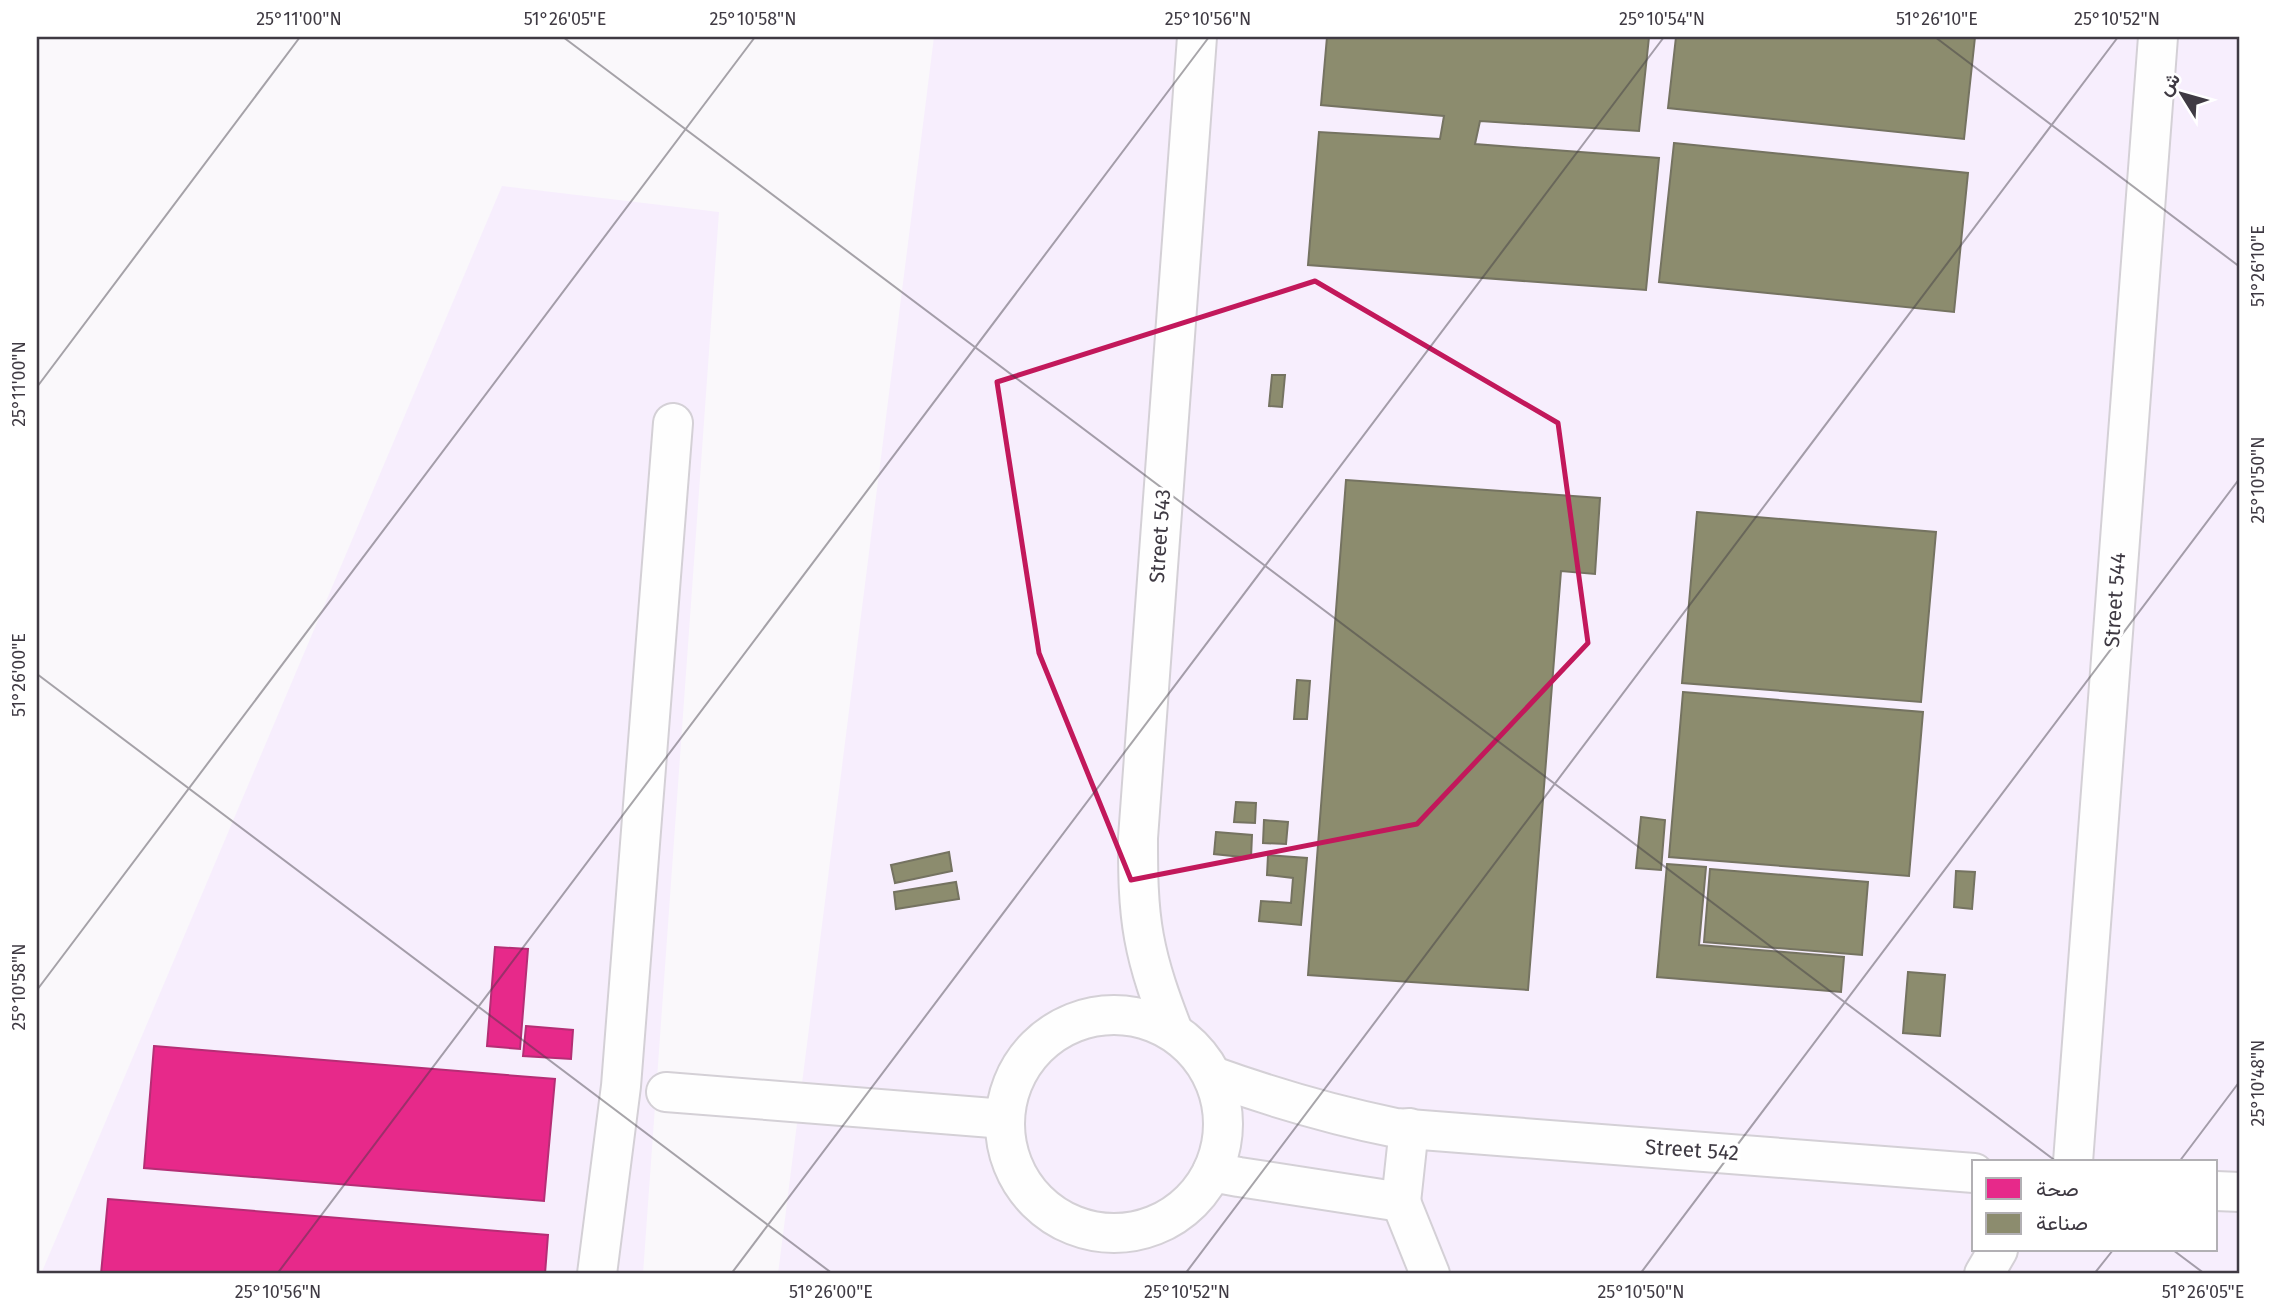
<svg xmlns="http://www.w3.org/2000/svg" width="2277" height="1311" font-family="'Fira Sans',Vazirmatn,sans-serif">
	<rect width="100%" height="100%" fill="#faf8fb"/>
	<g fill="#f7eefd" fill-rule="evenodd">
		<path d="M 934,37 L 2240,37 L 2240,1274 L 778,1274 ZM 1974,1162 L 2216,1162 L 2216,1250 L 1974,1250 Z"/>
		<polygon points="502,186 719,212 643,1274 41,1274"/>
	</g>
	<g fill="#e7298a" stroke="#b52e75" stroke-width="2">
		<polygon points="495,947 528,949 520,1049 487,1046"/>
		<polygon points="526,1026 573,1030 571,1059 523,1056"/>
		<polygon points="154,1046 555,1079 544,1201 144,1168"/>
		<polygon points="108,1199 548,1235 545,1274 101,1274"/>
	</g>
	<g fill="#8c8c6e" stroke="#757361" stroke-width="2">
		<polygon points="1327,37 1649,37 1639,131 1480,121 1475,144 1659,158 1646,290 1308,265 1319,132 1440,139 1444,116 1321,105"/>
		<polygon points="1676,37 1975,37 1964,139 1668,108"/>
		<polygon points="1674,143 1968,173 1954,312 1659,282"/>
		<polygon points="1272,375 1285,375 1282,407 1269,406"/>
		<polygon points="1346,480 1600,498 1595,574 1561,571 1528,990 1308,975"/>
		<polygon points="1697,512 1936,532 1921,702 1682,683"/>
		<polygon points="1297,680 1310,681 1307,719 1294,719"/>
		<polygon points="1683,692 1923,712 1909,876 1669,857"/>
		<polygon points="1236,802 1256,803 1255,823 1234,822"/>
		<polygon points="1641,817 1665,820 1661,870 1636,868"/>
		<polygon points="1264,820 1288,822 1286,844 1263,843"/>
		<polygon points="1216,832 1252,835 1251,858 1214,854"/>
		<polygon points="949,852 952,871 895,883 891,865"/>
		<polygon points="1268,855 1307,858 1301,925 1259,921 1261,901 1291,903 1293,878 1267,875"/>
		<polygon points="1667,864 1706,867 1699,945 1844,957 1841,992 1657,977"/>
		<polygon points="1710,869 1868,882 1862,955 1704,942"/>
		<polygon points="1956,871 1975,872 1972,909 1954,907"/>
		<polygon points="956,882 959,899 896,909 894,892"/>
		<polygon points="1908,972 1945,975 1940,1036 1903,1033"/>
	</g>
	<g fill="none" stroke-linecap="round" stroke-linejoin="round">
		<defs>
			<g id="minor">
				<circle cx="1114" cy="1124" r="109"/>
				<path d="M 1173,1031 C 1161,1000 1150,970 1144,937 C 1138,904 1138,871 1138,838 L 1197,37"/>
				<path d="M 1213,1076 C 1274,1098 1332,1115 1396,1128 L 1974,1173"/>
				<polyline points="666,1092 1005,1119"/>
				<polyline points="2073,1162 2158,37"/>
				<polyline points="1212,1172 1239,1177 1401,1202 1409,1128"/>
				<polyline points="2216,1191 2240,1192"/>
				<polyline points="1401,1202 1430,1274"/>
				<polyline points="597,1274 621,1086 673,423"/>
				<polyline points="1984,1274 1998,1250"/>
			</g>
		</defs>
		<use href="#minor" stroke="#d4d0d6" stroke-width="42"/>
		<use href="#minor" stroke="#fefefe" stroke-width="38"/>
	</g>
	<path fill="none" stroke="#c2185b" stroke-width="5" stroke-linejoin="round" d="M 1315,281 L 1558,423 L 1588,643 L 1417,824 L 1131,880 L 1039,653 L 997,382 Z"/>
	<path fill="none" stroke="#3f3a43" stroke-width="2" stroke-opacity="0.45" d="M 563,37 L 2057,1162M 1935,37 L 2240,267M 37,387 L 300,37M 37,674 L 833,1274M 37,990 L 755,37M 2179,1162 L 2240,1081M 2173,1250 L 2205,1274M 277,1274 L 1209,37M 731,1274 L 1664,37M 1185,1274 L 2118,37M 1640,1274 L 2240,478M 2094,1274 L 2113,1250"/>
	<g text-anchor="middle" dominant-baseline="central" stroke-width="7" stroke-linejoin="round" paint-order="stroke">
		<g font-size="21" fill="#3f3a43" stroke="#fff">
			<text transform="translate(1160 536) rotate(-86)">Street 543</text>
			<text transform="translate(2115 600) rotate(-86)">Street 544</text>
			<text transform="translate(1692 1150) rotate(4)">Street 542</text>
		</g>
	</g>
	<rect width="2277" height="1311" fill="none" stroke="#ffffff" stroke-width="77"/>
	<rect x="1972" y="1160" width="245" height="91" fill="#ffffff" stroke="#b2b0b4" stroke-width="2"/>
	<rect x="1986" y="1178" width="35" height="21" fill="#e7298a" stroke="#b2b0b4" stroke-width="2"/>
	<text x="2036" y="1196" font-size="21" fill="#3f3a43">صحة</text>
	<rect x="1986" y="1213" width="35" height="21" fill="#8c8c6e" stroke="#b2b0b4" stroke-width="2"/>
	<text x="2036" y="1230" font-size="21" fill="#3f3a43">صناعة</text>
	<g transform="translate(2182 94) rotate(307)" stroke="#ffffff" stroke-width="5" paint-order="stroke">
	<path d="M0-5L12 26L0 18L-12 26Z" fill="#3f3a43"/>
	<text y="-10" font-size="19" font-weight="bold" text-anchor="middle" fill="#3f3a43">ش</text>
	</g>
	<rect x="38" y="38" width="2200" height="1234" fill="none" stroke="#3f3a43" stroke-width="2.5"/>
	<g font-size="18" text-anchor="middle" fill="#3f3a43">
		<text x="299" y="25">25°11'00"N</text>
		<text x="565" y="25">51°26'05"E</text>
		<text x="753" y="25">25°10'58"N</text>
		<text x="1208" y="25">25°10'56"N</text>
		<text x="1662" y="25">25°10'54"N</text>
		<text x="1937" y="25">51°26'10"E</text>
		<text x="2117" y="25">25°10'52"N</text>
		<text transform="translate(2258 266) rotate(-90)" y="6">51°26'10"E</text>
		<text transform="translate(19 384) rotate(-90)" y="6">25°11'00"N</text>
		<text transform="translate(2258 480) rotate(-90)" y="6">25°10'50"N</text>
		<text transform="translate(19 675) rotate(-90)" y="6">51°26'00"E</text>
		<text transform="translate(19 987) rotate(-90)" y="6">25°10'58"N</text>
		<text transform="translate(2258 1083) rotate(-90)" y="6">25°10'48"N</text>
		<text x="278" y="1298">25°10'56"N</text>
		<text x="831" y="1298">51°26'00"E</text>
		<text x="1187" y="1298">25°10'52"N</text>
		<text x="1641" y="1298">25°10'50"N</text>
		<text x="2203" y="1298">51°26'05"E</text>
	</g>
</svg>
